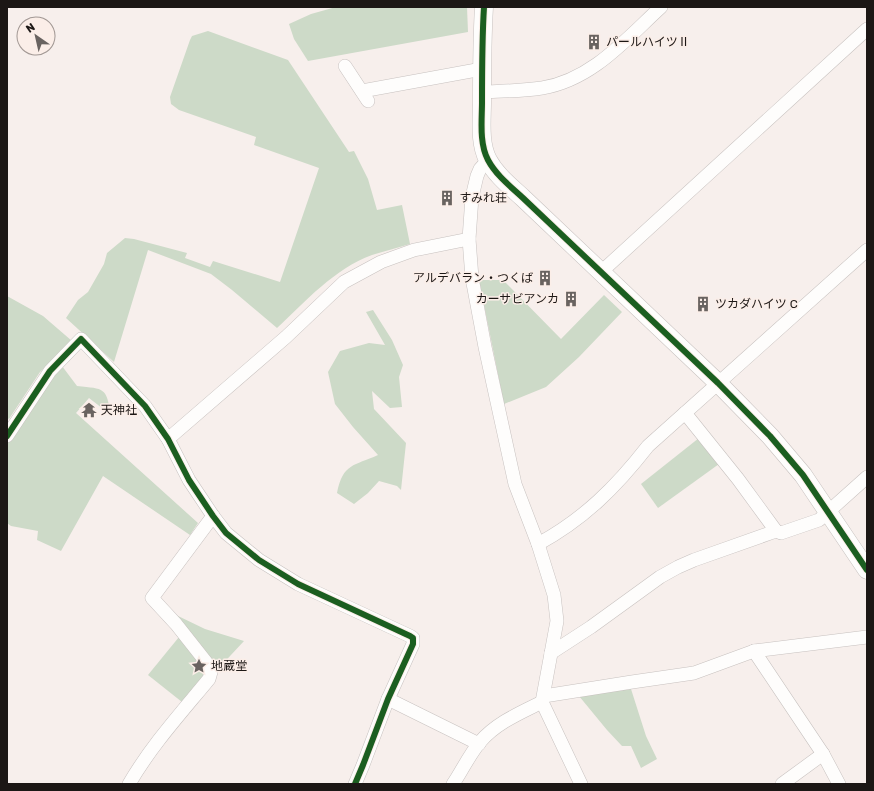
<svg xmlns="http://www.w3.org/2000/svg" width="874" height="791" font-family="Rubik,'Noto Sans JP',sans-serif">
	<rect width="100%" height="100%" fill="#f7efec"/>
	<g fill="#cddac8">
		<polygon points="336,7 467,7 468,32 308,61 294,39 289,24 311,14"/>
		<path d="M 208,31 L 288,60 L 349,152 L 354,151 L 368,179 L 377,210 L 402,205 L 410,244 C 398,248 384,251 372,255 C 334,269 306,301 277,328 L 232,290 L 211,274 L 148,250 L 114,362 L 66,318 L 78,300 L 88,292 L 104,264 L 107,253 L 125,238 L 134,239 L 187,253 L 185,258 L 210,267 L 213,261 L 280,282 L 319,168 L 254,145 L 256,137 L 179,110 L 171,104 L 170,97 L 190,40 L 192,36 Z"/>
		<polygon points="479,280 503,280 561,339 604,295 622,312 579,357 546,387 504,404"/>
		<polygon points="7,296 43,316 72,341 40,372 9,419 7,418"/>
		<path d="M 373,310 L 392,340 L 403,365 L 399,377 L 402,407 L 390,408 L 372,391 L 374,409 L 406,443 L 401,490 L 397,486 L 379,481 L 368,493 L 354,504 L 337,493 C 343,463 354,466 378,455 L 353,427 L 335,404 L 328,372 L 340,351 L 369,343 L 385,345 L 366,312 Z"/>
		<path d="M 62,366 L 77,386 C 105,389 106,387 111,415 L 89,398 L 76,413 L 198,523 L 190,535 L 103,476 L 61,551 L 37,540 L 38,531 L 11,526 L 7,523 L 7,441 Z"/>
		<polygon points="699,438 719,464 658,508 641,484"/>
		<polygon points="176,615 205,629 244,641 217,670 175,617"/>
		<polygon points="179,637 206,667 203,676 182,702 148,675"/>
		<polygon points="631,689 646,736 657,759 641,768 631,746 622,746 607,730 579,696"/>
	</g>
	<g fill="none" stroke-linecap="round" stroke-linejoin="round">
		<defs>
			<g id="street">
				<polyline points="345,66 368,101"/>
				<polyline points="362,91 482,69"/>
				<path d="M 482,92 C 502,91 522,91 542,88 C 592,80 626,39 661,7"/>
				<polyline points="488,160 480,169 477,176 472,197 469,239 472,278 485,347 515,484 538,544 554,595 557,621 542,702 581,784"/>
				<polyline points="601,272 867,29"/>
				<polyline points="685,413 738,479 776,531"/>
				<polyline points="7,436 50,371 81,339 145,406 168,439 189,480 213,516 226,533 259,560 298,584 410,636 413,638 413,644 388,699 363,765 355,784"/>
				<polyline points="168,439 286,337 344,282 381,262 414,250 469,239"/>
				<path d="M 538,544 C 584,519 616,487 648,446 L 867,250"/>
				<polyline points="754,651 823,754 839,784"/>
				<polyline points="551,653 591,627 660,577 678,567 694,560 776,531 781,533 819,520 867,477"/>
				<polyline points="544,696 632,682 694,673 754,651 867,637"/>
				<polyline points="388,699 479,744"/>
				<path d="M 129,784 C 151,746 181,713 209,679 L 211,672 L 210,667 L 176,624 L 152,598 L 213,516"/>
				<path d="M 453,784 C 462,771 469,755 480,742 C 496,723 520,713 542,702"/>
				<polyline points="782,784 823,754"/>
			</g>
			<path id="secondary" d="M 484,7 C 482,39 482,70 482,102 C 482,120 479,143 488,160 C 496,175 510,186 523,198 L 718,383 L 770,436 L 803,475 L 867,570"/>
		</defs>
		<use href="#street" stroke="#c7c1bf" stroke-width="14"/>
		<use href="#secondary" stroke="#c7c1bf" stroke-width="19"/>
		<use href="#street" stroke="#fefdfc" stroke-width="13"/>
		<use href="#secondary" stroke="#fefdfc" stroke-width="18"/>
		<defs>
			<g id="cycleway">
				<path d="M 484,7 C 482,39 482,70 482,102 C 482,120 479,143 488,160 C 496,175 510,186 523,198 L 718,383 L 770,436 L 803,475 L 867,570"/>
				<polyline points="7,436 50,371 81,339 145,406 168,439 189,480 213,516 226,533 259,560 298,584 410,636 413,638 413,644 388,699 363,765 355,784"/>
			</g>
		</defs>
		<use href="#cycleway" stroke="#fbeee8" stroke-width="8"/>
		<use href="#cycleway" stroke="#1b5e20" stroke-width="6"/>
	</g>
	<defs>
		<symbol id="building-bare" viewBox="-9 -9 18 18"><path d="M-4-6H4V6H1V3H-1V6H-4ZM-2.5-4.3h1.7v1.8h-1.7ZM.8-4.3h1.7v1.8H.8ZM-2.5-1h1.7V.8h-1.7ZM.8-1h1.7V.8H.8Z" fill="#696360" stroke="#fbeee8" stroke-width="2.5" paint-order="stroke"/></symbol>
		<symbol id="temple-bare" viewBox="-9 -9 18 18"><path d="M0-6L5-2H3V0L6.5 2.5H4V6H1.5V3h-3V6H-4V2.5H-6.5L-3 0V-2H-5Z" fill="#696360" stroke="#fbeee8" stroke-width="2.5" paint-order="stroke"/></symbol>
		<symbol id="sight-bare" viewBox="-9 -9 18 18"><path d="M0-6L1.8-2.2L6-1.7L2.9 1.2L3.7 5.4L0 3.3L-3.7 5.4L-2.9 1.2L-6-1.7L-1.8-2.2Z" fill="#696360" stroke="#fbeee8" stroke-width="2.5" paint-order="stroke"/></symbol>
	</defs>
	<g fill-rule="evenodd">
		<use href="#building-bare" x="583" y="31" width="22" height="22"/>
		<use href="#building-bare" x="436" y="187" width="22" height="22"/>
		<use href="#building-bare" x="534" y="267" width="22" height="22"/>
		<use href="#building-bare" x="560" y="288" width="22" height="22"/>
		<use href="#building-bare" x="692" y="293" width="22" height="22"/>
		<use href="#temple-bare" x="78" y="399" width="22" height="22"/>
		<use href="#sight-bare" x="188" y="655" width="22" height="22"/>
	</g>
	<g text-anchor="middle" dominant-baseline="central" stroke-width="3" stroke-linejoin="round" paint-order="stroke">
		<g font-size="12" fill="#1c1715" stroke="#fbeee8" text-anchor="start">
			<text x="606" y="42">パールハイツⅡ</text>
			<text x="459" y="198">すみれ荘</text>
			<text x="533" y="278" text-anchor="end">アルデバラン・つくば</text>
			<text x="559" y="299" text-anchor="end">カーサビアンカ</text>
			<text x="715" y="304">ツカダハイツ C</text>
			<text x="101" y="410">天神社</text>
			<text x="211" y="666">地蔵堂</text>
		</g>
	</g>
	<rect width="874" height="791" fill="none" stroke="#1c1715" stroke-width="16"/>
	<g transform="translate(36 36) rotate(326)"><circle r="19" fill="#fbeee8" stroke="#a29894"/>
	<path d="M0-3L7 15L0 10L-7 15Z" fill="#696360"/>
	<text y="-6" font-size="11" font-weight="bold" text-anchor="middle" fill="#1c1715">N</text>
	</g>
</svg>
